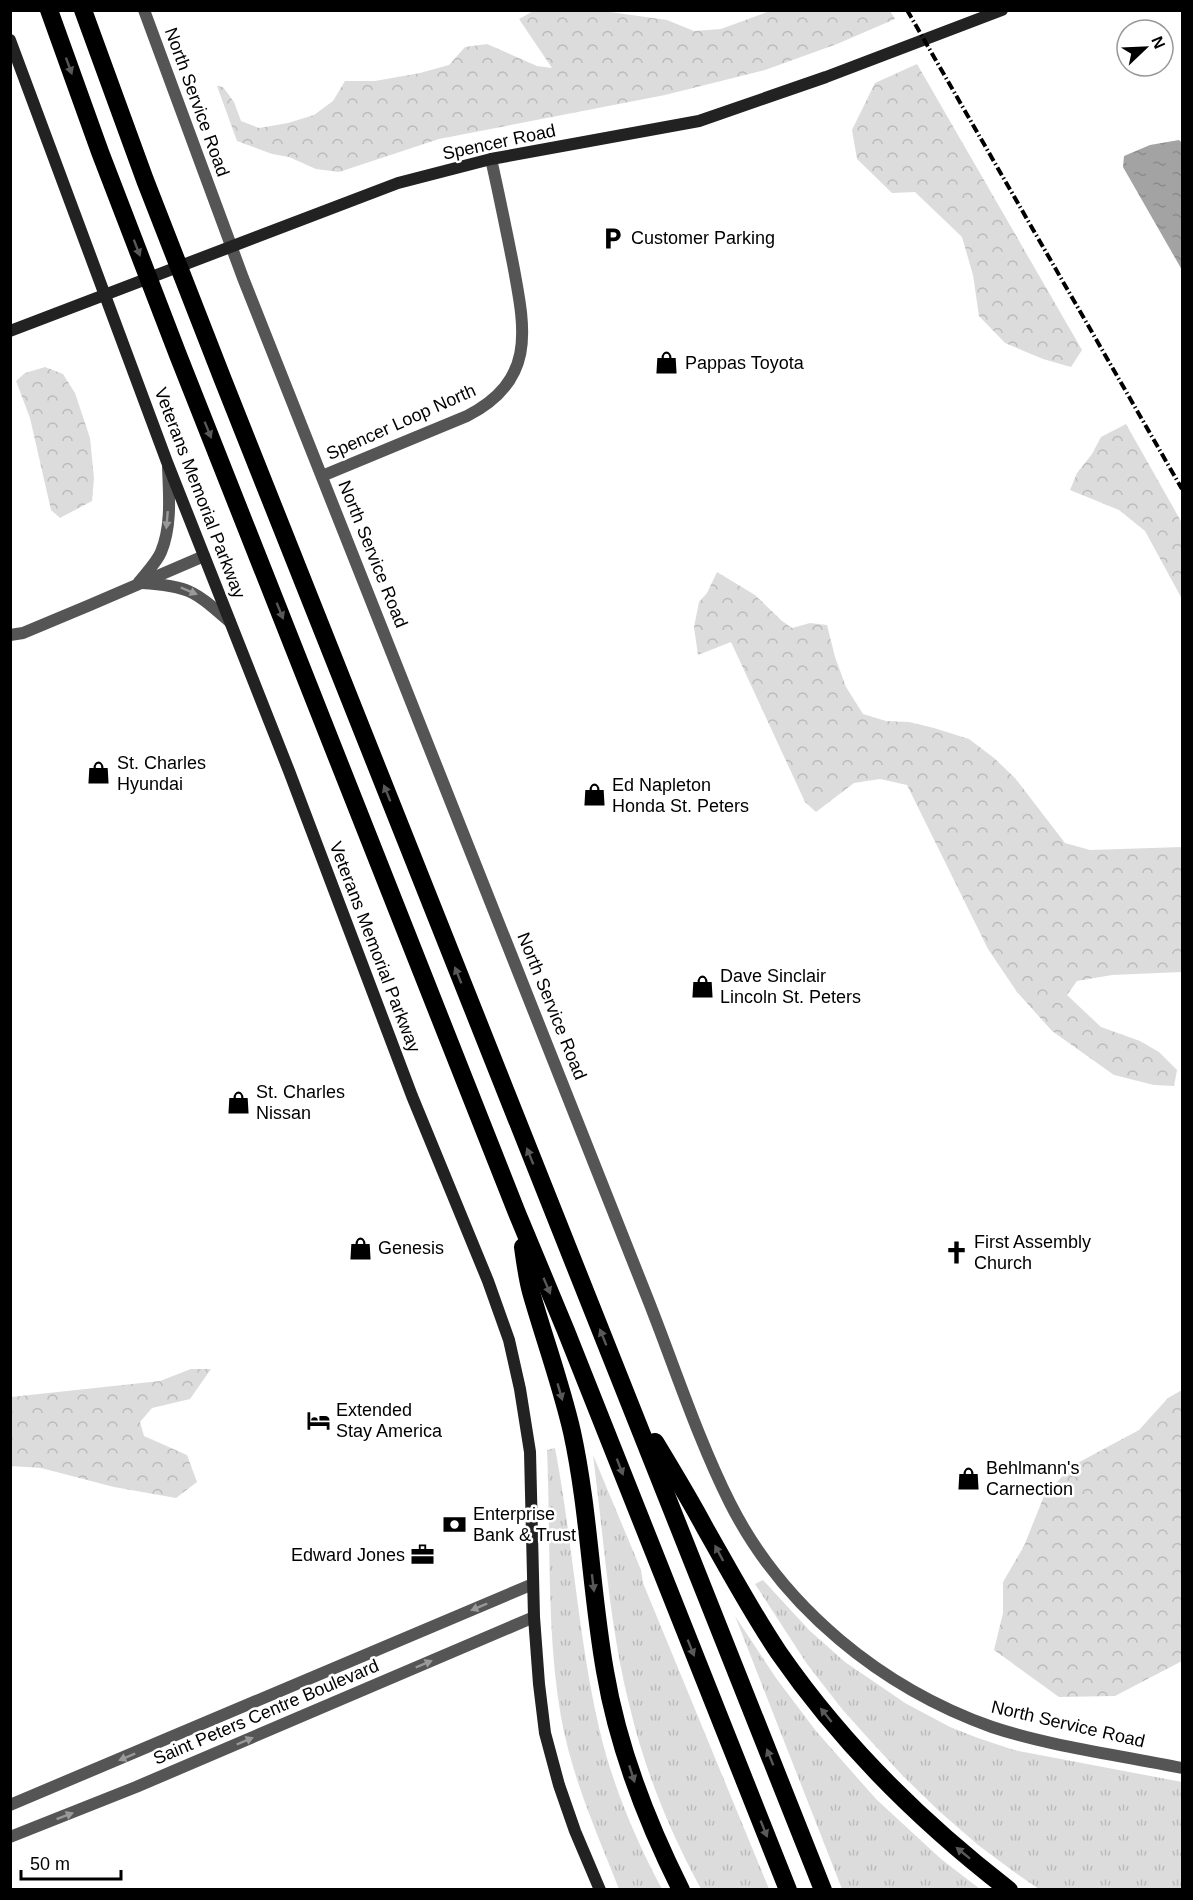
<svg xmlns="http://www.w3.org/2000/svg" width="1193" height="1900" font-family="Arial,sans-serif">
	<defs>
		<pattern id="grass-tufts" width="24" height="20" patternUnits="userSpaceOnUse" patternTransform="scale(1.5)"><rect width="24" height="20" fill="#dcdcdc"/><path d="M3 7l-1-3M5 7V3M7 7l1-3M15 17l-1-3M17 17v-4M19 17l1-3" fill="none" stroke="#bbb"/></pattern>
		<pattern id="forest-crowns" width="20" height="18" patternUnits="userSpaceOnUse" patternTransform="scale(1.5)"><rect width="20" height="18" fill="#dcdcdc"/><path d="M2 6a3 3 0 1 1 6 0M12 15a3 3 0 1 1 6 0" fill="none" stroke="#bbb"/></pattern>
		<pattern id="water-ripples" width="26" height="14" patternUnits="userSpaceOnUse" patternTransform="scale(1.5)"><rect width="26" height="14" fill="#a3a3a3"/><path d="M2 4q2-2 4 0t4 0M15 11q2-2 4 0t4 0" fill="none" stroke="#8b8b8b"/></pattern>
	</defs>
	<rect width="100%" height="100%" fill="#fff"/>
	<g fill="url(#grass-tufts)">
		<path d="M 555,1448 C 573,1542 578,1639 600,1732 C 613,1786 636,1841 662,1889 L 619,1889 C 597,1833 572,1778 561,1717 C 546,1630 551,1539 547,1450 Z"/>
		<path d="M 593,1455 L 641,1570 L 643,1583 L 769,1889 L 701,1889 C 670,1832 645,1771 630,1708 C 609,1625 604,1539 593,1455 Z"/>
		<polygon points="763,1580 809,1630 845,1662 905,1703 950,1727 978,1738 1014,1750 1182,1782 1182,1889 1039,1889 1017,1874 978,1845 939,1811 903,1776 867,1737 842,1709 807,1664 755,1584"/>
		<polygon points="735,1616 776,1678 816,1731 876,1799 941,1859 980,1889 842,1889"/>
	</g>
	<g fill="url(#forest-crowns)">
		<polygon points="535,10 603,11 667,20 694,31 721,29 770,11 890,11 895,19 837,44 765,70 665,95 439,139 339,172 316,169 289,157 272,154 237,141 217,86 223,87 234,102 241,121 259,128 288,123 314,115 333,101 345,81 375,81 420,73 449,65 465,47 487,44 537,66 552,68 519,19"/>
		<polygon points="917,64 1082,350 1071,367 1043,359 1005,343 979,316 973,275 962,237 915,192 892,193 857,159 852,130 875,83"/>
		<polygon points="45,367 63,374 75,393 90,438 94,478 92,501 60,518 51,510 30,418 16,381 25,373"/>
		<polygon points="1126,424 1182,523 1182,599 1145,531 1119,510 1070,490 1077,473 1092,454 1101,437"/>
		<polygon points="717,572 755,595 782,621 792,628 810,623 827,625 835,657 846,687 863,714 886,721 909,722 934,728 969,739 994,758 1015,778 1065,843 1090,850 1182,847 1182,972 1112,975 1077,981 1067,995 1101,1027 1140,1041 1159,1052 1177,1070 1174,1086 1154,1085 1114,1075 1052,1031 1017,992 988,949 907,785 880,779 854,783 816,812 805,802 731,642 698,655 694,627 699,602 707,593"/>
		<polygon points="191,1369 211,1369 190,1399 152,1408 140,1422 144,1436 187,1455 197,1482 176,1498 114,1487 41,1468 11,1466 11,1397 160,1381"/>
		<polygon points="1182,1390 1182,1661 1115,1696 1059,1697 994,1650 1003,1613 1003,1582 1024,1546 1044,1496 1072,1466 1139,1430 1168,1398"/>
	</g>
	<polygon fill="url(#water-ripples)" points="1179,140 1182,143 1182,270 1123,167 1124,156 1150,145"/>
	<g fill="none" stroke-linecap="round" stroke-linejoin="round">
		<g stroke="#555" stroke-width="12">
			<path d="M 144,10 L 243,278 L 647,1297 C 674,1365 697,1437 730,1503 C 783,1608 882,1688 992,1727 C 1052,1747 1120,1755 1182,1768"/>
			<path d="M 322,476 L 467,416 C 537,380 525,329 513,264 C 506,229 499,194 491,159"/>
			<path d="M 139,582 C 146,573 157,562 161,552 C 172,526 169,494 168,467"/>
			<path d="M 142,583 C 190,586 194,591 230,622"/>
			<polyline points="10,635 23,633 90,605 204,556"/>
			<polyline points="10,1805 533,1584"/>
			<polyline points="10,1837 136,1787 534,1617"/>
		</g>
		<g stroke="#222" stroke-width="12">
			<polyline points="10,40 167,462 289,771 412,1096 488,1281 509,1340 520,1389 530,1452 534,1617 539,1684 545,1733 559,1785 575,1831 600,1890"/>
			<polyline points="10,331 398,183 491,159 699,121 826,77 1002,10"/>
		</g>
		<g stroke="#000" stroke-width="18">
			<polyline points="49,10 100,152 178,355 517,1213 566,1331 788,1890"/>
			<polyline points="83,10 145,180 223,380 823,1890"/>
			<path d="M 523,1247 C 525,1262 527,1277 531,1292 C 544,1338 561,1384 572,1432 C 589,1510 591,1592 605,1671 C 618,1748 646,1820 681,1890"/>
			<path d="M 655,1442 C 672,1470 689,1498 705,1528 C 729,1570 752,1613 779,1653 C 842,1744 921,1822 1009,1890"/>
		</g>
		<polyline stroke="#000" stroke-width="4" stroke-dasharray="9 3 1.5 3" stroke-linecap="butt" points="907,10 1182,489"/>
	</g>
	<defs><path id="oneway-solid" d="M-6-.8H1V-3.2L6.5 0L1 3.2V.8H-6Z" transform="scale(1.5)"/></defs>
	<g fill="#595959">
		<use href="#oneway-solid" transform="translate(69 66) rotate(70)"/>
		<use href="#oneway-solid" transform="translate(137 248) rotate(69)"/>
		<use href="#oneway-solid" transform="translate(208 430) rotate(68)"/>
		<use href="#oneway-solid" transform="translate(280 611) rotate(68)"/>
		<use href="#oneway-solid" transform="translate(387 793) rotate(-112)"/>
		<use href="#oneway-solid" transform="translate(458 975) rotate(-112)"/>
		<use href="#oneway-solid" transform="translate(530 1156) rotate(-112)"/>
		<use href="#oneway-solid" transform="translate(547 1286) rotate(67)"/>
		<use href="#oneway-solid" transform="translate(603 1337) rotate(-112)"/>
		<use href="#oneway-solid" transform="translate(560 1392) rotate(74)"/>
		<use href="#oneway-solid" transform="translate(620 1467) rotate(69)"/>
		<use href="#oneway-solid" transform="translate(719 1553) rotate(-118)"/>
		<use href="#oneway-solid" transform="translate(593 1583) rotate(83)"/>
		<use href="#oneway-solid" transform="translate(691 1648) rotate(68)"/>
		<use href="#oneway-solid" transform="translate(826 1715) rotate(-129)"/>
		<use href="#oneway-solid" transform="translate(770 1757) rotate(-112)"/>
		<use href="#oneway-solid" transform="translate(632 1774) rotate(72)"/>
		<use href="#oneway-solid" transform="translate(764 1829) rotate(68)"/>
		<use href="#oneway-solid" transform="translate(963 1853) rotate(-141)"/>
	</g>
	<g fill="#999">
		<use href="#oneway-solid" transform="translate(167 520) rotate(95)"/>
		<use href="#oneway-solid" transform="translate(189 591) rotate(23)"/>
		<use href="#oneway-solid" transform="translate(479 1607) rotate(157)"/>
		<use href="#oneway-solid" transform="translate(424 1664) rotate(-23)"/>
		<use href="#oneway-solid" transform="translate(245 1741) rotate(-23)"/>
		<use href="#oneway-solid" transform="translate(127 1757) rotate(157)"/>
		<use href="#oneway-solid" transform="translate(65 1816) rotate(-21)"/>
	</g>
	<defs>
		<symbol id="parking-bare" viewBox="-9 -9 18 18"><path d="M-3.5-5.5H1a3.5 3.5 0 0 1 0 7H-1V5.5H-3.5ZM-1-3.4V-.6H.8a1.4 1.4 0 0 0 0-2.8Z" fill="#000" stroke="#fff" stroke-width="2.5" paint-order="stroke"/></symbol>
		<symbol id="shop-bare" viewBox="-9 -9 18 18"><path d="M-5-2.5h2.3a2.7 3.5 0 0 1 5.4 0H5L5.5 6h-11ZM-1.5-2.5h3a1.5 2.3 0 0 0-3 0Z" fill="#000" stroke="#fff" stroke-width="2.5" paint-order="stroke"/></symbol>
		<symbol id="church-bare" viewBox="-9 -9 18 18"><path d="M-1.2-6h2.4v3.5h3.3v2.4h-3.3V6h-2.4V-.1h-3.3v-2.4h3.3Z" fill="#000" stroke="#fff" stroke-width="2.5" paint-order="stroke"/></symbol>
		<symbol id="hotel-bare" viewBox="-9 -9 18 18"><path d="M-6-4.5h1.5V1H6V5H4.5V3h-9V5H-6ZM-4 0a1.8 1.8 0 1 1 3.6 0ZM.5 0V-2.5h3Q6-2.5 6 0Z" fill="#000" stroke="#fff" stroke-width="2.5" paint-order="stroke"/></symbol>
		<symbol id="bank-bare" viewBox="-9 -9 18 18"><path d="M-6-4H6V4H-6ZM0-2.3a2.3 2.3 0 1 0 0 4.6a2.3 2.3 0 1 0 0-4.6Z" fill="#000" stroke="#fff" stroke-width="2.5" paint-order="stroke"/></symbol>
		<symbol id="office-bare" viewBox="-9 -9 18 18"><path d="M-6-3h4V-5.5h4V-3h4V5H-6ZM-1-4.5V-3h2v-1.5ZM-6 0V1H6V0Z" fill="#000" stroke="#fff" stroke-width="2.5" paint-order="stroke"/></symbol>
	</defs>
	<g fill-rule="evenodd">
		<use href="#parking-bare" x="596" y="222" width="33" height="33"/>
		<use href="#shop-bare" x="650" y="346" width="33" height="33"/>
		<use href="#shop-bare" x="82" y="756" width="33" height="33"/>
		<use href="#shop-bare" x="578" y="778" width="33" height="33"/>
		<use href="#shop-bare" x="686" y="970" width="33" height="33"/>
		<use href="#shop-bare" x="222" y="1086" width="33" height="33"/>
		<use href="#shop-bare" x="344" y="1232" width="33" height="33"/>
		<use href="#church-bare" x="940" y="1236" width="33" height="33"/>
		<use href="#hotel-bare" x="302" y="1404" width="33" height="33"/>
		<use href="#shop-bare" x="952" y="1462" width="33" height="33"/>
		<use href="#bank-bare" x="438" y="1508" width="33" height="33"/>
		<use href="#office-bare" x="406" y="1538" width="33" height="33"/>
	</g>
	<g text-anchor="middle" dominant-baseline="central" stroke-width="5" stroke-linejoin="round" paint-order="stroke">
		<g font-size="18" fill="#000" stroke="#fff">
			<text transform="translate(197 102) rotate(70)">North Service Road</text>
			<text transform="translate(499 142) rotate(-12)">Spencer Road</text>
			<text transform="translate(401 422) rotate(-24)">Spencer Loop North</text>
			<text transform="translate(200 493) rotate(69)">Veterans Memorial Parkway</text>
			<text transform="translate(373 554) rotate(68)">North Service Road</text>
			<text transform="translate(375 947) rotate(69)">Veterans Memorial Parkway</text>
			<text transform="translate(552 1006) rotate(68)">North Service Road</text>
			<text transform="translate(266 1712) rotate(-23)">Saint Peters Centre Boulevard</text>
			<text transform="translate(1068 1724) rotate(13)">North Service Road</text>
		</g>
		<g font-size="18" fill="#000" stroke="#fff" text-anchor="start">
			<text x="631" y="238">Customer Parking</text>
			<text x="685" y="363">Pappas Toyota</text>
			<text x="117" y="763">St. Charles<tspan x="117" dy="21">Hyundai</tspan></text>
			<text x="612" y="785">Ed Napleton<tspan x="612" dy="21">Honda St. Peters</tspan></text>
			<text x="720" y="976">Dave Sinclair<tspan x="720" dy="21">Lincoln St. Peters</tspan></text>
			<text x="256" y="1092">St. Charles<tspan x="256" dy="21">Nissan</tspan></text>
			<text x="974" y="1242">First Assembly<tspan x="974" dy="21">Church</tspan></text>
			<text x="378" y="1248">Genesis</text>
			<text x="336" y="1410">Extended<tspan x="336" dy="21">Stay America</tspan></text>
			<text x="986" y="1468">Behlmann's<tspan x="986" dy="21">Carnection</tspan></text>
			<text x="473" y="1514">Enterprise<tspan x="473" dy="21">Bank &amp; Trust</tspan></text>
			<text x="405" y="1555" text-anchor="end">Edward Jones</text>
		</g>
	</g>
	<rect width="1193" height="1900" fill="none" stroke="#000000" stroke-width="24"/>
	<g transform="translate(1145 48) rotate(67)"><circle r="28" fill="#ffffff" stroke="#999999" stroke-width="1.5"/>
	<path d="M0-4.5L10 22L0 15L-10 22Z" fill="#000000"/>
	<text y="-9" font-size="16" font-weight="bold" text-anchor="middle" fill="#000000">N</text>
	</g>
	<path d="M21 1870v9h100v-9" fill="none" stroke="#000000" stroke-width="3"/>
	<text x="30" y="1870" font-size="18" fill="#000000" stroke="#ffffff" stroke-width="4.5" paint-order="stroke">50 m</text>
</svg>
